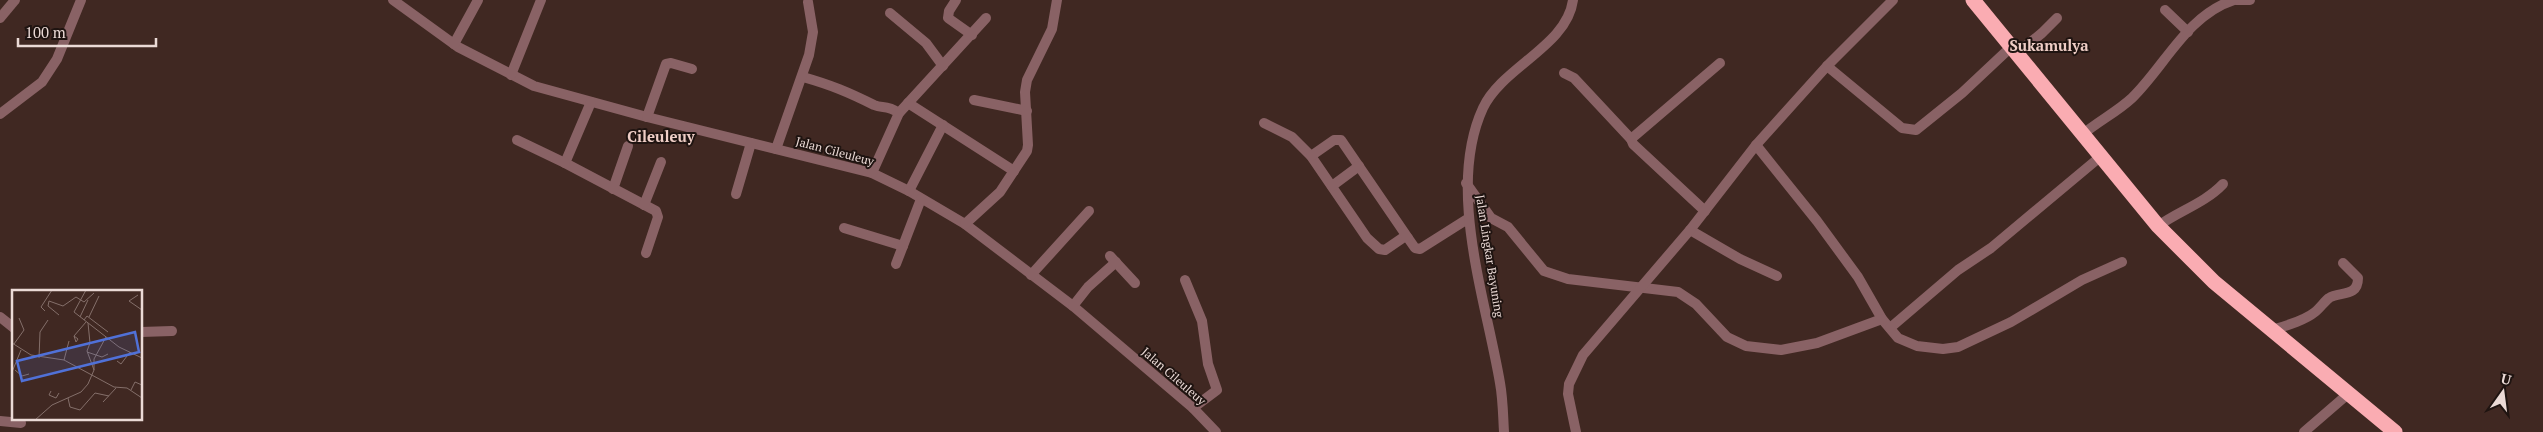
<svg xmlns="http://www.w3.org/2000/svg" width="2543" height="432" font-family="'PT Serif',serif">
	<rect width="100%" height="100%" fill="#402822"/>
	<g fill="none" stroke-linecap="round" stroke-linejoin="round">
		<g stroke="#896265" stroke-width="10">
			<polyline points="393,0 458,47 534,86 647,117 872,173 909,191 965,224 1073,306 1193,408 1216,432"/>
			<polyline points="956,0 949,11 948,18 972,35"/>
			<polyline points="2236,0 2250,0"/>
			<polyline points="2165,10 2188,32"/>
			<polyline points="890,13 926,43 943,66"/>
			<polyline points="0,18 15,0"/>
			<polyline points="454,44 478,0"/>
			<polyline points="2016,54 2042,33 2057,18"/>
			<polyline points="1827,66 1902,128 1916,130 1962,93 2011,47"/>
			<polyline points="1564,73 1574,78 1631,139"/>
			<polyline points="511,75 541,0"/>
			<path d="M 803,77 C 831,85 848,92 874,105 C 883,109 886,104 899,113"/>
			<polyline points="974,100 1027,111"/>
			<polyline points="591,102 565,163 656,211 658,217 646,253"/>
			<polyline points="908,103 1014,171"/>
			<polyline points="0,114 42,82 57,59 81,0"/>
			<polyline points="647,117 666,64 671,63 692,69"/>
			<polyline points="1264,123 1292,137 1311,156 1367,238 1379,249 1385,250 1404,237 1408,238 1415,248 1420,249 1469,218"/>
			<path d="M 2082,135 C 2097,122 2117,112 2132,98 C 2165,66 2187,15 2234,0"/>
			<polyline points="517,140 565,163"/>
			<polyline points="1756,145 1817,221 1858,277 1882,319 1898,338 1917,346 1943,349 1958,347 2011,322 2082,280 2122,262"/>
			<polyline points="776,149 809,55 813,32 808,2"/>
			<polyline points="1311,156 1334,140 1341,140 1408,238"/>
			<polyline points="872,173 899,113 986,18"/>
			<polyline points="1466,183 1491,218 1508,227 1544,271 1568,279 1678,292 1696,304 1727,337 1746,346 1781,350 1817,343 1882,319"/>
			<polyline points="1332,186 1359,166"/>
			<polyline points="613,189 628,146"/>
			<polyline points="909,191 943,125"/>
			<polyline points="736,194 751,143"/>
			<polyline points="644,205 661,162"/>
			<polyline points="1705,211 1633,144 1631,139 1720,63"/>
			<polyline points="965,224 1000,192 1027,151 1028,145 1025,92 1027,80 1052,29 1057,0"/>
			<path d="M 2158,226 C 2179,211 2205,203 2223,184"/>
			<polyline points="844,228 903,246"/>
			<polyline points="1690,230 1740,259 1777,276"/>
			<polyline points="1110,256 1135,283"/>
			<polyline points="896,264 921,199"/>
			<polyline points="1031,275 1089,211"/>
			<polyline points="1185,280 1202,321 1208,364 1217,390 1193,408"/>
			<polyline points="1073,306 1088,287 1116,262"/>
			<polyline points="0,317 14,328"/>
			<polyline points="1890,328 1958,270 1991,248 2100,157"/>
			<path d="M 2272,330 C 2285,326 2304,321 2315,312 C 2320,308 2324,302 2329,298 C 2339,291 2358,298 2358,278 L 2343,263"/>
			<polyline points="141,332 172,331"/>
			<polyline points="0,421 21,423"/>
			<path d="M 1504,432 C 1503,416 1503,399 1500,383 C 1486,300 1446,188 1483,108 C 1502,67 1567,46 1573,0"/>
			<polyline points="1576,432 1568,394 1569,384 1583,355 1690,230 1756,145 1827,66 1893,0"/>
			<polyline points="2304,432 2348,394"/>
		</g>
		<polyline stroke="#faacb2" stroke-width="15" points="1973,0 2158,226 2214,282 2395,432"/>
	</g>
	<g text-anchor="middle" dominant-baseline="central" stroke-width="4" stroke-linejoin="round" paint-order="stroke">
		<g font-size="12" fill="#ebdad6" stroke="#1f1411">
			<text transform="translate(835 151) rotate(15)">Jalan Cileuleuy</text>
			<text transform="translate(1490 256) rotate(81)">Jalan Lingkar Bayuning</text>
			<text transform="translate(1174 376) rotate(41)">Jalan Cileuleuy</text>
		</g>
		<g font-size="15" font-weight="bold" fill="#efcec6" stroke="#1f1411">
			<text x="2049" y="45">Sukamulya</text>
			<text x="661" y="136">Cileuleuy</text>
		</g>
	</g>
	<g transform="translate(12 290)">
		<rect width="130" height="130" fill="#402822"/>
		<path fill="none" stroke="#846f6a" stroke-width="1" d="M 74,0 L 62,22 L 107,57 L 130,68M 126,5 L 117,11 L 130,20M 33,21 L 29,17 L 40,0M 47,25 L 36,16 L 37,11 L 51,16 L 64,7 L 72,12 L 82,3M 68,27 L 76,10M 77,27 L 87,6M 72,30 L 75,26 L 96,42M 62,46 L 64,52 L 66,49 L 62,46 L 74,32M 0,53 L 19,65 L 52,70 L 102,97 L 115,98 L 130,108M 2,54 L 12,40 L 7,28M 75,62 L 90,67 L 96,64M 27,68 L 28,42 L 36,30M 52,70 L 57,51M 105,71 L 109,74 L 118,62M 3,80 L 10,86 L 17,84M 82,80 L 82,69 L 94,47M 0,82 L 9,60M 119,100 L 123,92 L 130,95M 39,101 L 37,105 L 44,108 L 47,103M 56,108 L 58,117 L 68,120 L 83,103 L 97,106M 91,112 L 104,98M 23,130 L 40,115 L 69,102 L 76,94 L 82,80 L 75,61 L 78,53 L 76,33"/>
		<path fill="#5071d8" fill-opacity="0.15" stroke="#5071d8" stroke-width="2.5" d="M 123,42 L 127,62 L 10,91 L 5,71 Z"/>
		<rect width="130" height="130" fill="none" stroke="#ebdad6" stroke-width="2.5"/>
	</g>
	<g transform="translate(2503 392) rotate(14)" stroke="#1f1411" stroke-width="4" paint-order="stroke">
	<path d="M0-4L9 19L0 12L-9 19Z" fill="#ebdad6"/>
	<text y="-8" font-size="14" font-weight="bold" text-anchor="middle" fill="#ebdad6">U</text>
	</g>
	<path d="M18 38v8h138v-8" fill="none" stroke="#ebdad6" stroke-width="2.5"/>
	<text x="25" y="38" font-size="15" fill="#ebdad6" stroke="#1f1411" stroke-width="4" paint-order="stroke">100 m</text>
</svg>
